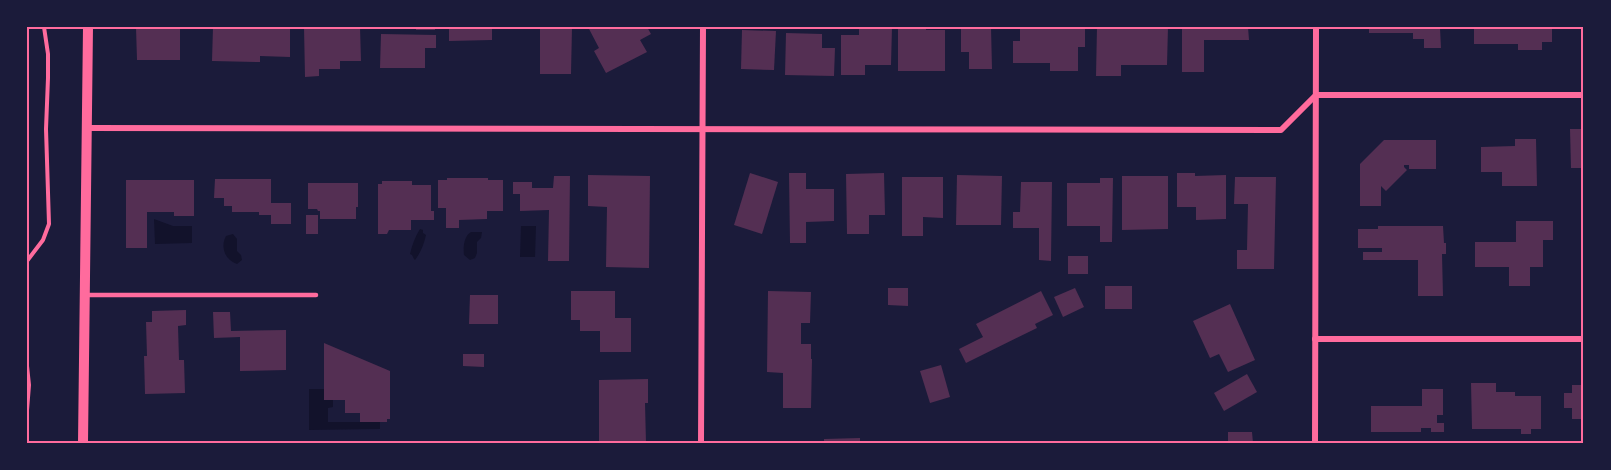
<svg xmlns="http://www.w3.org/2000/svg" width="1611" height="470" font-family="'Work Sans',sans-serif">
	<rect width="100%" height="100%" fill="#1b1b3a"/>
	<g fill="#12122b">
		<polygon points="154,219 173,226 192,226 192,243 155,244"/>
		<polygon points="521,226 536,226 535,257 520,257"/>
		<path d="M 420,229 L 423,230 L 423,233 L 426,235 C 424,244 421,252 415,260 L 414,259 L 412,255 L 410,254 C 412,245 415,237 420,229 Z"/>
		<path d="M 471,232 L 482,232 L 481,238 L 477,242 L 477,253 L 475,258 L 470,260 L 464,255 C 463,247 464,236 471,232 Z"/>
		<path d="M 233,234 L 237,239 L 237,251 L 241,255 L 242,260 L 237,264 C 225,260 220,247 226,236 Z"/>
		<polygon points="309,389 324,389 324,400 333,400 333,407 328,408 328,422 380,422 380,429 309,430"/>
	</g>
	<g fill="#542f53">
		<polygon points="136,27 180,27 180,60 137,60"/>
		<polygon points="213,27 290,27 290,57 260,56 260,62 212,61"/>
		<polygon points="304,27 360,27 361,61 340,61 340,69 319,69 319,76 305,77"/>
		<rect x="416" y="27" width="19" height="3"/>
		<polygon points="449,27 492,27 492,40 449,41"/>
		<polygon points="540,27 572,27 571,74 540,74"/>
		<polygon points="588,27 647,27 651,34 640,40 647,52 606,73 594,51 599,48"/>
		<polygon points="859,27 892,27 891,65 865,65 865,75 841,75 841,35 859,35"/>
		<polygon points="898,27 926,27 926,30 945,30 945,71 898,71"/>
		<polygon points="961,27 991,27 992,69 969,69 969,52 961,52"/>
		<polygon points="1020,27 1085,27 1085,47 1078,47 1078,71 1050,71 1050,63 1013,63 1013,41 1020,41"/>
		<polygon points="1097,27 1168,27 1167,65 1121,65 1121,76 1096,76"/>
		<polygon points="1182,27 1248,27 1249,40 1204,40 1204,72 1182,72"/>
		<polygon points="1369,27 1440,28 1441,48 1424,48 1424,39 1413,39 1413,33 1369,33"/>
		<polygon points="1474,27 1552,27 1552,42 1542,42 1542,50 1518,50 1518,44 1474,44"/>
		<polygon points="742,30 776,31 774,70 741,69"/>
		<polygon points="786,33 822,34 822,48 835,48 834,76 785,75"/>
		<polygon points="381,34 436,35 436,48 425,48 425,68 380,68"/>
		<polygon points="1570,129 1584,129 1584,168 1571,168"/>
		<polygon points="1515,139 1536,139 1537,186 1502,186 1502,172 1481,172 1481,147 1515,146"/>
		<polygon points="1384,140 1436,140 1436,169 1409,169 1409,165 1404,165 1404,167 1407,170 1386,191 1381,186 1381,206 1360,206 1360,164"/>
		<polygon points="750,173 778,182 762,234 734,225"/>
		<polygon points="789,173 806,173 806,189 834,189 834,221 806,222 806,243 790,243"/>
		<polygon points="884,173 885,215 869,215 869,234 847,234 846,174"/>
		<polygon points="1177,173 1195,173 1195,176 1226,175 1226,219 1196,220 1196,207 1177,207"/>
		<polygon points="588,175 650,176 649,268 606,267 607,207 588,206"/>
		<polygon points="957,175 1002,176 1001,225 956,225"/>
		<polygon points="554,176 570,176 569,261 548,261 549,210 520,211 520,194 513,194 513,182 532,182 532,188 553,188"/>
		<polygon points="1122,176 1168,176 1168,229 1122,230"/>
		<polygon points="902,177 943,177 943,218 923,217 923,236 902,236"/>
		<polygon points="1235,177 1276,177 1274,269 1237,269 1237,250 1247,250 1248,204 1234,204"/>
		<polygon points="447,178 488,178 488,180 503,180 503,211 487,211 487,219 459,220 459,228 446,228 446,208 438,208 438,180 447,180"/>
		<polygon points="1100,178 1113,178 1112,242 1100,242 1100,226 1067,226 1067,183 1100,183"/>
		<polygon points="215,179 271,179 271,203 291,203 291,224 271,224 271,215 259,215 259,212 232,212 232,206 224,206 224,198 214,198"/>
		<polygon points="126,180 194,180 194,216 174,216 174,212 147,212 147,248 126,248"/>
		<polygon points="382,181 412,181 412,185 431,185 431,211 434,211 434,220 411,220 411,230 389,230 387,234 378,234 378,184 382,184"/>
		<polygon points="1021,182 1052,182 1051,261 1039,260 1039,228 1013,228 1013,212 1020,212"/>
		<polygon points="308,183 358,183 358,207 356,207 356,219 320,219 320,211 318,211 317,209 308,209"/>
		<rect x="306" y="215" width="12" height="19"/>
		<polygon points="1516,221 1553,221 1553,240 1543,240 1543,267 1530,267 1530,286 1509,286 1509,267 1475,267 1475,242 1516,242"/>
		<polygon points="1378,226 1443,226 1444,243 1446,243 1446,254 1442,254 1443,296 1418,296 1418,260 1363,260 1363,252 1382,252 1382,248 1358,248 1358,229 1378,229"/>
		<rect x="1068" y="256" width="20" height="18"/>
		<rect x="1105" y="286" width="27" height="23"/>
		<polygon points="888,288 908,288 908,306 888,305"/>
		<polygon points="1075,288 1084,307 1063,317 1054,297"/>
		<polygon points="571,291 615,291 615,318 631,318 631,352 600,352 600,331 580,331 580,320 571,320"/>
		<polygon points="768,291 811,292 810,323 801,323 801,344 811,344 811,359 812,359 811,408 783,408 783,373 767,372"/>
		<polygon points="1041,291 1053,315 1035,324 1037,328 966,363 959,349 983,337 976,324"/>
		<polygon points="470,295 498,295 498,324 469,324"/>
		<polygon points="1230,304 1255,360 1228,372 1219,354 1210,358 1193,321"/>
		<polygon points="186,310 186,325 178,326 179,360 184,360 185,393 145,394 144,356 147,356 146,322 152,322 152,311"/>
		<polygon points="213,312 230,312 231,331 286,330 286,370 240,371 240,337 214,338"/>
		<polygon points="324,343 390,371 390,419 387,419 387,422 360,422 360,413 345,413 345,400 324,400"/>
		<polygon points="463,354 484,354 484,367 463,366"/>
		<polygon points="941,365 950,397 930,403 920,371"/>
		<polygon points="1247,374 1257,392 1224,411 1214,393"/>
		<polygon points="648,379 648,403 645,403 646,443 599,443 599,380"/>
		<polygon points="1471,383 1496,383 1496,392 1515,392 1515,396 1541,396 1541,429 1531,429 1531,434 1521,434 1521,429 1472,429"/>
		<polygon points="1572,385 1584,385 1584,419 1572,419 1572,408 1564,408 1564,393 1572,393"/>
		<polygon points="1422,389 1443,389 1443,415 1437,415 1437,423 1444,423 1444,432 1431,432 1431,428 1421,428 1421,432 1371,432 1371,406 1422,406"/>
		<polygon points="1228,432 1252,432 1253,443 1228,443"/>
		<polygon points="860,438 860,443 824,443 824,439"/>
	</g>
	<g fill="none" stroke-linecap="round" stroke-linejoin="round">
		<g stroke="#ff6b9d" stroke-width="4">
			<polyline points="27,261 43,240 49,224 46,129 48,78 48,54 44,27"/>
			<polyline points="27,366 29,385 27,410"/>
		</g>
		<polyline stroke="#ff6b9d" stroke-width="4.5" points="85,295 316,295"/>
		<g stroke="#ff6b9d" stroke-width="6">
			<polyline points="87,128 1281,130 1316,95 1584,95"/>
			<polyline points="1315,339 1584,339"/>
			<polyline points="701,443 703,27"/>
			<polyline points="1315,443 1316,27"/>
		</g>
		<polyline stroke="#ff6b9d" stroke-width="10" points="83,443 88,27"/>
	</g>
	<rect width="1611" height="470" fill="none" stroke="#1b1b3a" stroke-width="57"/>
	<rect x="28" y="28" width="1554" height="414" fill="none" stroke="#ff6b9d" stroke-width="2"/>
</svg>
